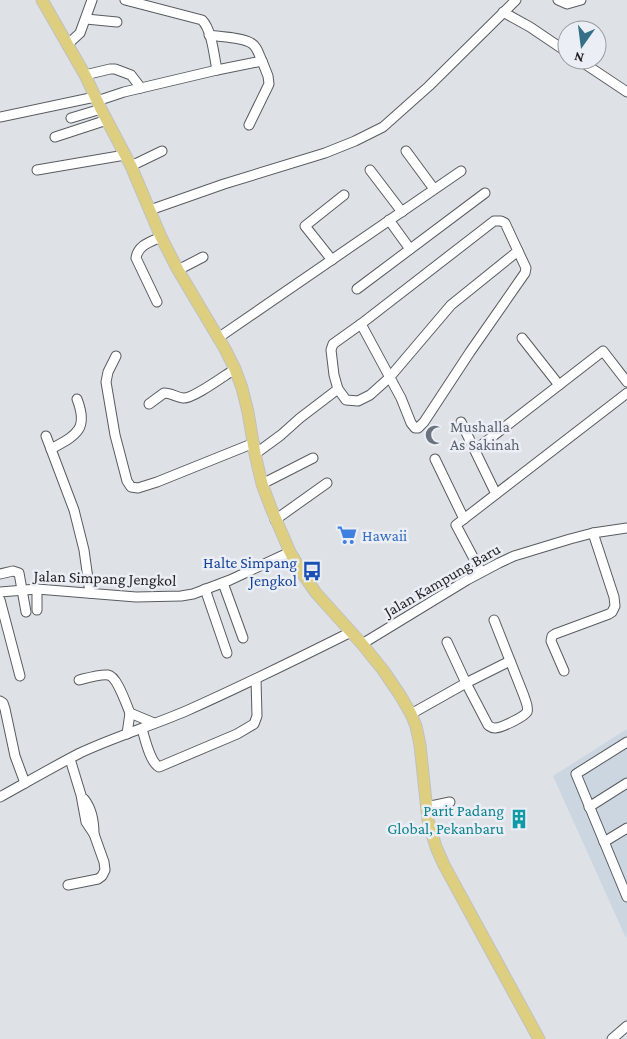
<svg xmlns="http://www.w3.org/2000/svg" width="627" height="1039" font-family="'Crimson Pro',serif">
	<rect width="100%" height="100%" fill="#dee2e7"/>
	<polygon fill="#ccd6e1" points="627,729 627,937 626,938 553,776"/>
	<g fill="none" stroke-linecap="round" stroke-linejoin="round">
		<defs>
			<g id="minor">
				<path d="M 125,0 L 202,20 C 212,30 214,56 217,70"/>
				<polyline points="558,0 567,4 581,0"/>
				<polyline points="503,12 530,27 567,52"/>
				<polyline points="86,19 117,22"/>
				<path d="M 209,35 C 220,37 242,37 251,43 C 257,46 259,55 262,61"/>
				<polyline points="67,45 80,33 92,0"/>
				<polyline points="579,60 627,92"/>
				<polyline points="85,75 110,69 115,69 131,75 141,88"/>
				<polyline points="97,101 124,92 217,70 262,61 268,76 269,84 249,125"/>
				<polyline points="0,117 95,97"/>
				<polyline points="71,118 101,109"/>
				<polyline points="55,137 107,120"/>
				<polyline points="406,151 434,189"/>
				<polyline points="131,166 162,151"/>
				<polyline points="37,170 125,155"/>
				<polyline points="370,170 402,212"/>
				<polyline points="150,210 224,184 325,153 355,141 383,127 429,86 516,0"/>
				<polyline points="389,220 410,249"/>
				<polygon points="494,221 501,221 505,223 518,251 451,305 389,378 370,395 358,401 346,400 338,389 334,375 331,350 333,344 361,324"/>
				<polyline points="332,260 305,226 344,195"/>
				<polyline points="178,270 203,257"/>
				<polyline points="357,289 485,193"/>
				<path d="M 157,302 L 136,258 C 138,245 150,242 161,237"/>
				<polyline points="361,324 401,398 411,423 415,428 418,428 424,422 470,352 525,273 526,268 518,251"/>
				<polyline points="218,338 461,171"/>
				<polyline points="522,338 559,385"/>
				<polyline points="116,356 108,372 106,382 115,435 127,481 131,487 138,488 157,482 254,443"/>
				<path d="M 149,404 L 164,393 C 171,393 176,397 183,398 C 193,399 225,375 235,369"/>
				<polyline points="461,422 496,494"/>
				<polyline points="46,436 74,510 84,550 90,593"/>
				<path d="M 51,449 C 76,435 89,430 77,399"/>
				<polyline points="475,450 603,351 627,382"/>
				<polyline points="255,454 281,435 300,418 338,389"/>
				<polyline points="435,459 464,519"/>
				<polyline points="262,484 313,458"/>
				<polyline points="275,520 327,483"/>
				<polyline points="481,572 456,525 627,393"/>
				<polyline points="0,574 13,571 19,573 26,612"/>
				<polyline points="223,583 243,638"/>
				<polyline points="205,589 227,653"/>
				<polyline points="0,592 37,589 136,597 181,596 193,594 230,580 290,552"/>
				<polyline points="0,600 20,676"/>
				<polyline points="37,610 37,589"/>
				<path d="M 447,642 L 466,683 L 488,725 C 491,727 491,728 495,728 C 501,728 524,717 527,712 C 529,707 525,700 524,696 L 494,620"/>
				<polyline points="362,644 467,580 499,563 514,556 570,539 593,533 627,528"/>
				<polyline points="564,671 551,641 552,636 555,634 609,614 612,612 615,606 614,597 593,533"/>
				<path d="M 79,680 C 87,678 100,674 108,675 C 117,676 126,704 130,713 L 154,723"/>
				<polyline points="0,701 3,703 5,709 15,756 25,783"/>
				<polyline points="411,714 466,683 510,661"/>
				<path d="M 142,729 C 145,739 150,762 159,767 L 237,734 L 254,724 L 257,716 L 256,679"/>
				<polyline points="127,734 130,713"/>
				<polyline points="627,742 576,774 627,897"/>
				<path d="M 0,797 C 27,782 53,767 80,753 C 114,737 151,726 186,711 C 242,686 297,659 351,632"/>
				<path d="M 84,799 C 92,809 94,821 94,834"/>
				<polyline points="426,807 450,802"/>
				<polyline points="589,807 627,783"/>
				<polyline points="604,842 627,828"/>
				<polyline points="68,885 98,879 102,876 105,870 104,862 94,834 86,822 81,795 70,759"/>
				<polyline points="612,1039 627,1026"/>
			</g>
			<polyline id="major" points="42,0 85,75 101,109 131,166 161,237 178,270 225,349 235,369 242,388 248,412 255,454 262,484 271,508 290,552 303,574 316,593 362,644 383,670 400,695 411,714 416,726 420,745 428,820 436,847 444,865 539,1039"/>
		</defs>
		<use href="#minor" stroke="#585c61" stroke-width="11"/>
		<use href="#major" stroke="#c0c1c1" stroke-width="13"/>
		<use href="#minor" stroke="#fff" stroke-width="9"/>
		<use href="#major" stroke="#ddce80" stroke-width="11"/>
	</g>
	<defs>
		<symbol id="mosque-bare" viewBox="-9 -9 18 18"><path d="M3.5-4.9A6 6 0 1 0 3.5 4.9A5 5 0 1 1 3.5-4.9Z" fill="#6b7280" stroke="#ebeff5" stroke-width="2.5" paint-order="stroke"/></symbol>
		<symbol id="supermarket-bare" viewBox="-9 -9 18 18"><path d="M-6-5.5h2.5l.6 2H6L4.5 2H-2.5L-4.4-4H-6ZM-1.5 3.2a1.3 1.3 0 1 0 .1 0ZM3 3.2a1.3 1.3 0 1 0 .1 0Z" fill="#3f7fe0" stroke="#ebeff5" stroke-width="2.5" paint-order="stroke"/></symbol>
		<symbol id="bus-bare" viewBox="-9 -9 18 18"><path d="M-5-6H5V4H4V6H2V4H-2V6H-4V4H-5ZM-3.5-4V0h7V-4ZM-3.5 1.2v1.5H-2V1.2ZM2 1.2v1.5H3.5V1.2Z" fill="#1a4fb4" stroke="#ebeff5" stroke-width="2.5" paint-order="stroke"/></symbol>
		<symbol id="building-bare" viewBox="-9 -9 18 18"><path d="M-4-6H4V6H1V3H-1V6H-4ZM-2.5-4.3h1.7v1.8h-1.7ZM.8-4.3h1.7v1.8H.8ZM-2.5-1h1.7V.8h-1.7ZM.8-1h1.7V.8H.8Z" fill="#0f9aa8" stroke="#ebeff5" stroke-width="2.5" paint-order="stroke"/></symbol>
	</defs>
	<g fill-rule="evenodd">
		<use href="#mosque-bare" x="421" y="421" width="28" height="28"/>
		<use href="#supermarket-bare" x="333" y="521" width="28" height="28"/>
		<use href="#bus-bare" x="298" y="557" width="28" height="28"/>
		<use href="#building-bare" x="505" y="805" width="28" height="28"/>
	</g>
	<g text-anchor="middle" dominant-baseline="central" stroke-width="5" stroke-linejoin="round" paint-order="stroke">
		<g font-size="16" fill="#5b616d" stroke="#ebeff5" text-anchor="start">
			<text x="450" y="426">Mushalla<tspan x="450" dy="18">As Sakinah</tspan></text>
		</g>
		<g font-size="16" fill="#366cbe" stroke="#ebeff5" text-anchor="start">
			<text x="362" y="535">Hawaii</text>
		</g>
		<g font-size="16" fill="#164399" stroke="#ebeff5" text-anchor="end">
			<text x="297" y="562">Halte Simpang<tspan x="297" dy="18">Jengkol</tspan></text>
		</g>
		<g font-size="16" fill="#1f2022" stroke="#ebeff5">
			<text transform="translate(105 578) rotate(2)">Jalan Simpang Jengkol</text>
			<text transform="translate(442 580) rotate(-30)">Jalan Kampung Baru</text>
		</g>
		<g font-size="16" fill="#0d838f" stroke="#ebeff5" text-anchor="end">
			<text x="504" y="810">Parit Padang<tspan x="504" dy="18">Global, Pekanbaru</tspan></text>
		</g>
	</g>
	<g transform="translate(582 45) rotate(194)"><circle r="24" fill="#ebeff5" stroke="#999ca1"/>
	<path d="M0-4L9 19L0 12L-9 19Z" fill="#357088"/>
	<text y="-8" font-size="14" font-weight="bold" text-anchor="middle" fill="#1f2022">N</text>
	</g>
</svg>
